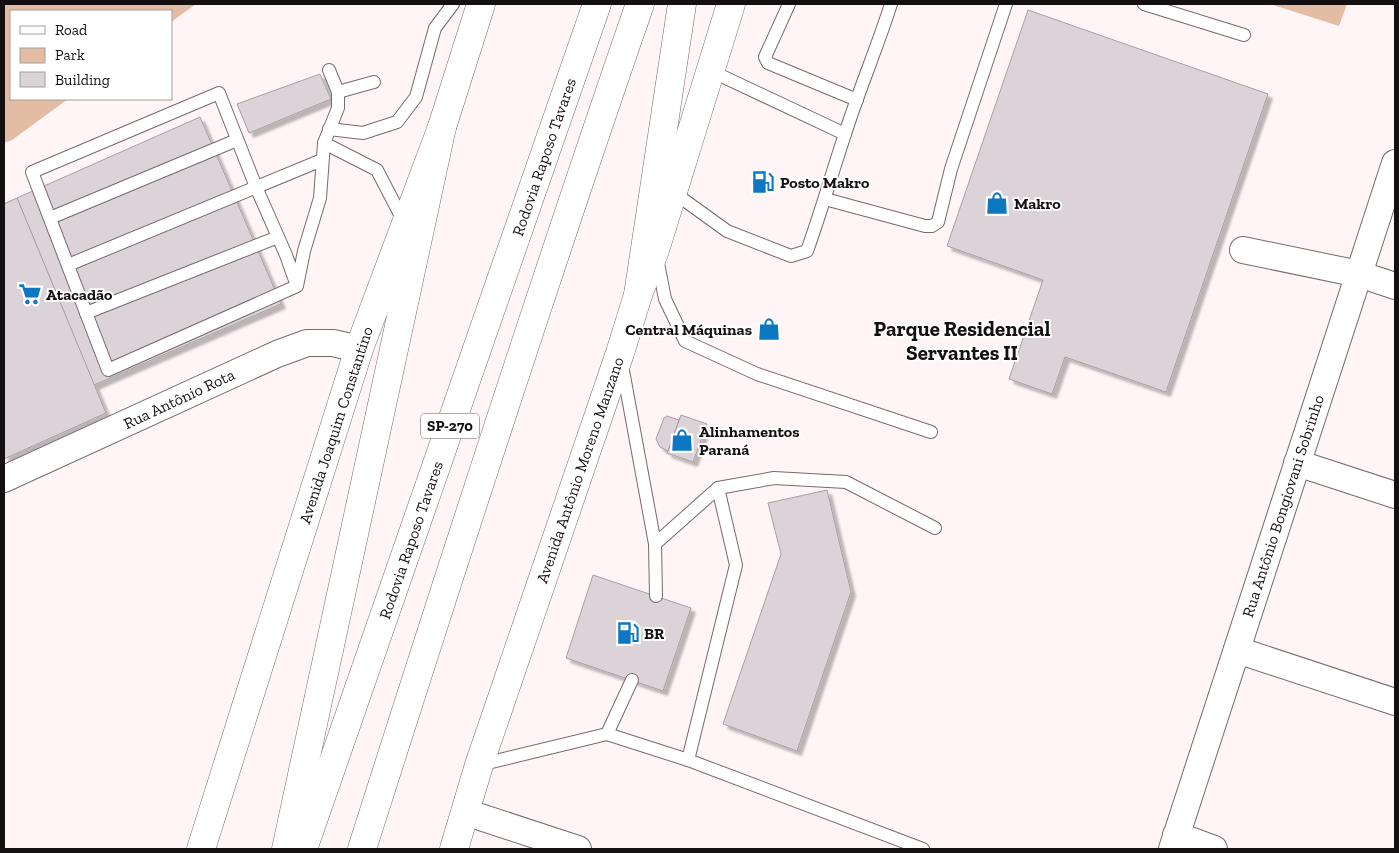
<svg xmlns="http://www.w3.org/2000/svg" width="1399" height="853" font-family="'Zilla Slab',serif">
	<defs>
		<filter id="shadow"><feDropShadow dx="4.5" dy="4.5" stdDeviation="1" flood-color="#0004"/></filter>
	</defs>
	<rect width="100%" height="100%" fill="#fff5f7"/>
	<g fill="#e4bba3">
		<polygon points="4,4 196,4 171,22 171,11 11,11 11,99 68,99 12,140 4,143"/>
		<polygon points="1270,4 1347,4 1339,26"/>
	</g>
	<g fill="#dcd3d8" stroke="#a89fa4" filter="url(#shadow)">
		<polygon points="1028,10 1268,94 1166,392 1065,357 1052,394 1009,379 1043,280 947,246"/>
		<polygon points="320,74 331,99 249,133 237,104"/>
		<polygon points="200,117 281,304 94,385 17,198"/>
		<polygon points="17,198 106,413 4,459 4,204"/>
		<polygon points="681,415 707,424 693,462 667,453"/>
		<polygon points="667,416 679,420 668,451 660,447 656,439 664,418"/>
		<polygon points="827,490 851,592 797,751 723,724 781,554 768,503"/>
		<polygon points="593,575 691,608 663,691 566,658"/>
	</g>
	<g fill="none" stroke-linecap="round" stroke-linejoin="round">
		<defs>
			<g id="lane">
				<polyline points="789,4 765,57 768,63 857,100"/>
				<polyline points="1144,4 1244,35"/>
				<polyline points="711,71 845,134"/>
				<polyline points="338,92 374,82"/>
				<polyline points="329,129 363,133 397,122 416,97 435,28 453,4"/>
				<polyline points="324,143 377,170 404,222"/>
				<path d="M 673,192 L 727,231 L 791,256 L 807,251 C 821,212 832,173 845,134 C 859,90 877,48 891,4"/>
				<polyline points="825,199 925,226 932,226 938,222 951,169 1006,4"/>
				<polyline points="50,218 237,140"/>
				<polyline points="657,258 665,299 685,341 757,374 931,432"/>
				<polyline points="68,265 322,160"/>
				<polyline points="297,286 108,370 32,172 219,93 256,187 286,255 297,286 304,251 320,198 324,143 338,108 338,92 329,70"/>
				<polyline points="86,313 278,237"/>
				<polyline points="622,365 655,544 656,596"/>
				<polyline points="655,544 718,488 774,478 846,482 935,528"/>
				<polyline points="607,734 632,680"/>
				<polyline points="688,760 736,565 718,488"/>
				<polyline points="479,765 607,734 688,760 923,849"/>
			</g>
			<g id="street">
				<polyline points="1243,250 1359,274 1395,286"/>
				<polyline points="1297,463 1395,495"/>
				<polyline points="4,479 277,354 307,343 333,343 359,349"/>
				<polyline points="1237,650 1395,702"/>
				<polyline points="465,812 578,849"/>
				<polyline points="1176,835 1214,849"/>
				<polyline points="1172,849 1395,163"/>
			</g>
			<g id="secondary">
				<polyline points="201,849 359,349 442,127 481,4"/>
				<polyline points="454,849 479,765 620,353 638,295 655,250 731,4"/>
			</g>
			<g id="highway">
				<polyline points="638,295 682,4"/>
				<polyline points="286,849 442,127"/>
				<polyline points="303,849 597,4"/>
				<path d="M 362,849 C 452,566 543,284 640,4"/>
			</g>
		</defs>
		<use href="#lane" stroke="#756a6c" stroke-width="14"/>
		<use href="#street" stroke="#756a6c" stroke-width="28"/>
		<use href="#secondary" stroke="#756a6c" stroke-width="29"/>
		<use href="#highway" stroke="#756a6c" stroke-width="29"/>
		<use href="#lane" stroke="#fff" stroke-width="12"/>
		<use href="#street" stroke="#fff" stroke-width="26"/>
		<use href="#secondary" stroke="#fff" stroke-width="28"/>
		<use href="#highway" stroke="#fff" stroke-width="28"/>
	</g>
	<defs>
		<symbol id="fuel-bare" viewBox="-9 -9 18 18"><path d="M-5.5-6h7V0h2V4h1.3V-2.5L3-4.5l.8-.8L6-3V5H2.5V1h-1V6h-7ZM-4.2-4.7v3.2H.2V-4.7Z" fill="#0d77c2" stroke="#fff" stroke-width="2.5" paint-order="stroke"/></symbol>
		<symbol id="shop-bare" viewBox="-9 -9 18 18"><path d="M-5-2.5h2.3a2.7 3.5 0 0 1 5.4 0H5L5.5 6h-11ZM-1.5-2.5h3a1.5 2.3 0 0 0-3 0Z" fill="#0d77c2" stroke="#fff" stroke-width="2.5" paint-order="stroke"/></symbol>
		<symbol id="supermarket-bare" viewBox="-9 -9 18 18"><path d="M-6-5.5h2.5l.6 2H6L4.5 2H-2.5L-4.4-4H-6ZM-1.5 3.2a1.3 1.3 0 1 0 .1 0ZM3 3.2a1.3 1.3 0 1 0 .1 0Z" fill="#0d77c2" stroke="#fff" stroke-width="2.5" paint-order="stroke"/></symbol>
	</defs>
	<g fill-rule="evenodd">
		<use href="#fuel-bare" x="747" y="166" width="32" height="32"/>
		<use href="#shop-bare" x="981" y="187" width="32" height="32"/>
		<use href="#supermarket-bare" x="14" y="278" width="32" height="32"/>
		<use href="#shop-bare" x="753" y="313" width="32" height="32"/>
		<use href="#shop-bare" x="666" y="424" width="32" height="32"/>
		<use href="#fuel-bare" x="612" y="617" width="32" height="32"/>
	</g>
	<g text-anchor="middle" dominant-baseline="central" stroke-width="4" stroke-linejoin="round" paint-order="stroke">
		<rect fill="#fff" stroke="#5a5858" stroke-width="1" x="421" y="413.5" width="58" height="25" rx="4"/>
		<g font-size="15" font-weight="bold" fill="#141011">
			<text x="450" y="426">SP-270</text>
		</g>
		<g font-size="16" fill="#141011" stroke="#fff">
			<text transform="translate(544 157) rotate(-71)">Rodovia Raposo Tavares</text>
			<text transform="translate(179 399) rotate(-25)">Rua Antônio Rota</text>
			<text transform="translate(336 425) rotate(-72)">Avenida Joaquim Constantino</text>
			<text transform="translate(580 470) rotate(-71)">Avenida Antônio Moreno Manzano</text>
			<text transform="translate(1283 506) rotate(-72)">Rua Antônio Bongiovani Sobrinho</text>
			<text transform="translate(411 540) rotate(-71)">Rodovia Raposo Tavares</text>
		</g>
		<g font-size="16" font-weight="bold" fill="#141011" stroke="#fff" text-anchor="start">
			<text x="780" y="182">Posto Makro</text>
			<text x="1014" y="203">Makro</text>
			<text x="46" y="294">Atacadão</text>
			<text x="752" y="329" text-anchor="end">Central Máquinas</text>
			<text x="699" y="431">Alinhamentos<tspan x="699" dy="18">Paraná</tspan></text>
			<text x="644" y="633">BR</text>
		</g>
		<g font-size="21" font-weight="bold" fill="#141011" stroke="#fff">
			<text x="962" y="328">Parque Residencial<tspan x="962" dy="24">Servantes II</tspan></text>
		</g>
	</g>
	<rect width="1399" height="853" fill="none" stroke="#141011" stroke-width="10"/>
	<rect x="10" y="10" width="162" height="90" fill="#ffffff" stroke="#a19fa0"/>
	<rect x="20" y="26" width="25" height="8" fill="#ffffff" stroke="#a19fa0"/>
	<text x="55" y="35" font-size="15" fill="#141011">Road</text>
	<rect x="20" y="48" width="25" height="15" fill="#e4bba3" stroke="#a19fa0"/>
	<text x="55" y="60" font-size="15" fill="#141011">Park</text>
	<rect x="20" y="72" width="25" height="15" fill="#dcd3d8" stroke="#a19fa0"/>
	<text x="55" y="85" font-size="15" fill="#141011">Building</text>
</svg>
